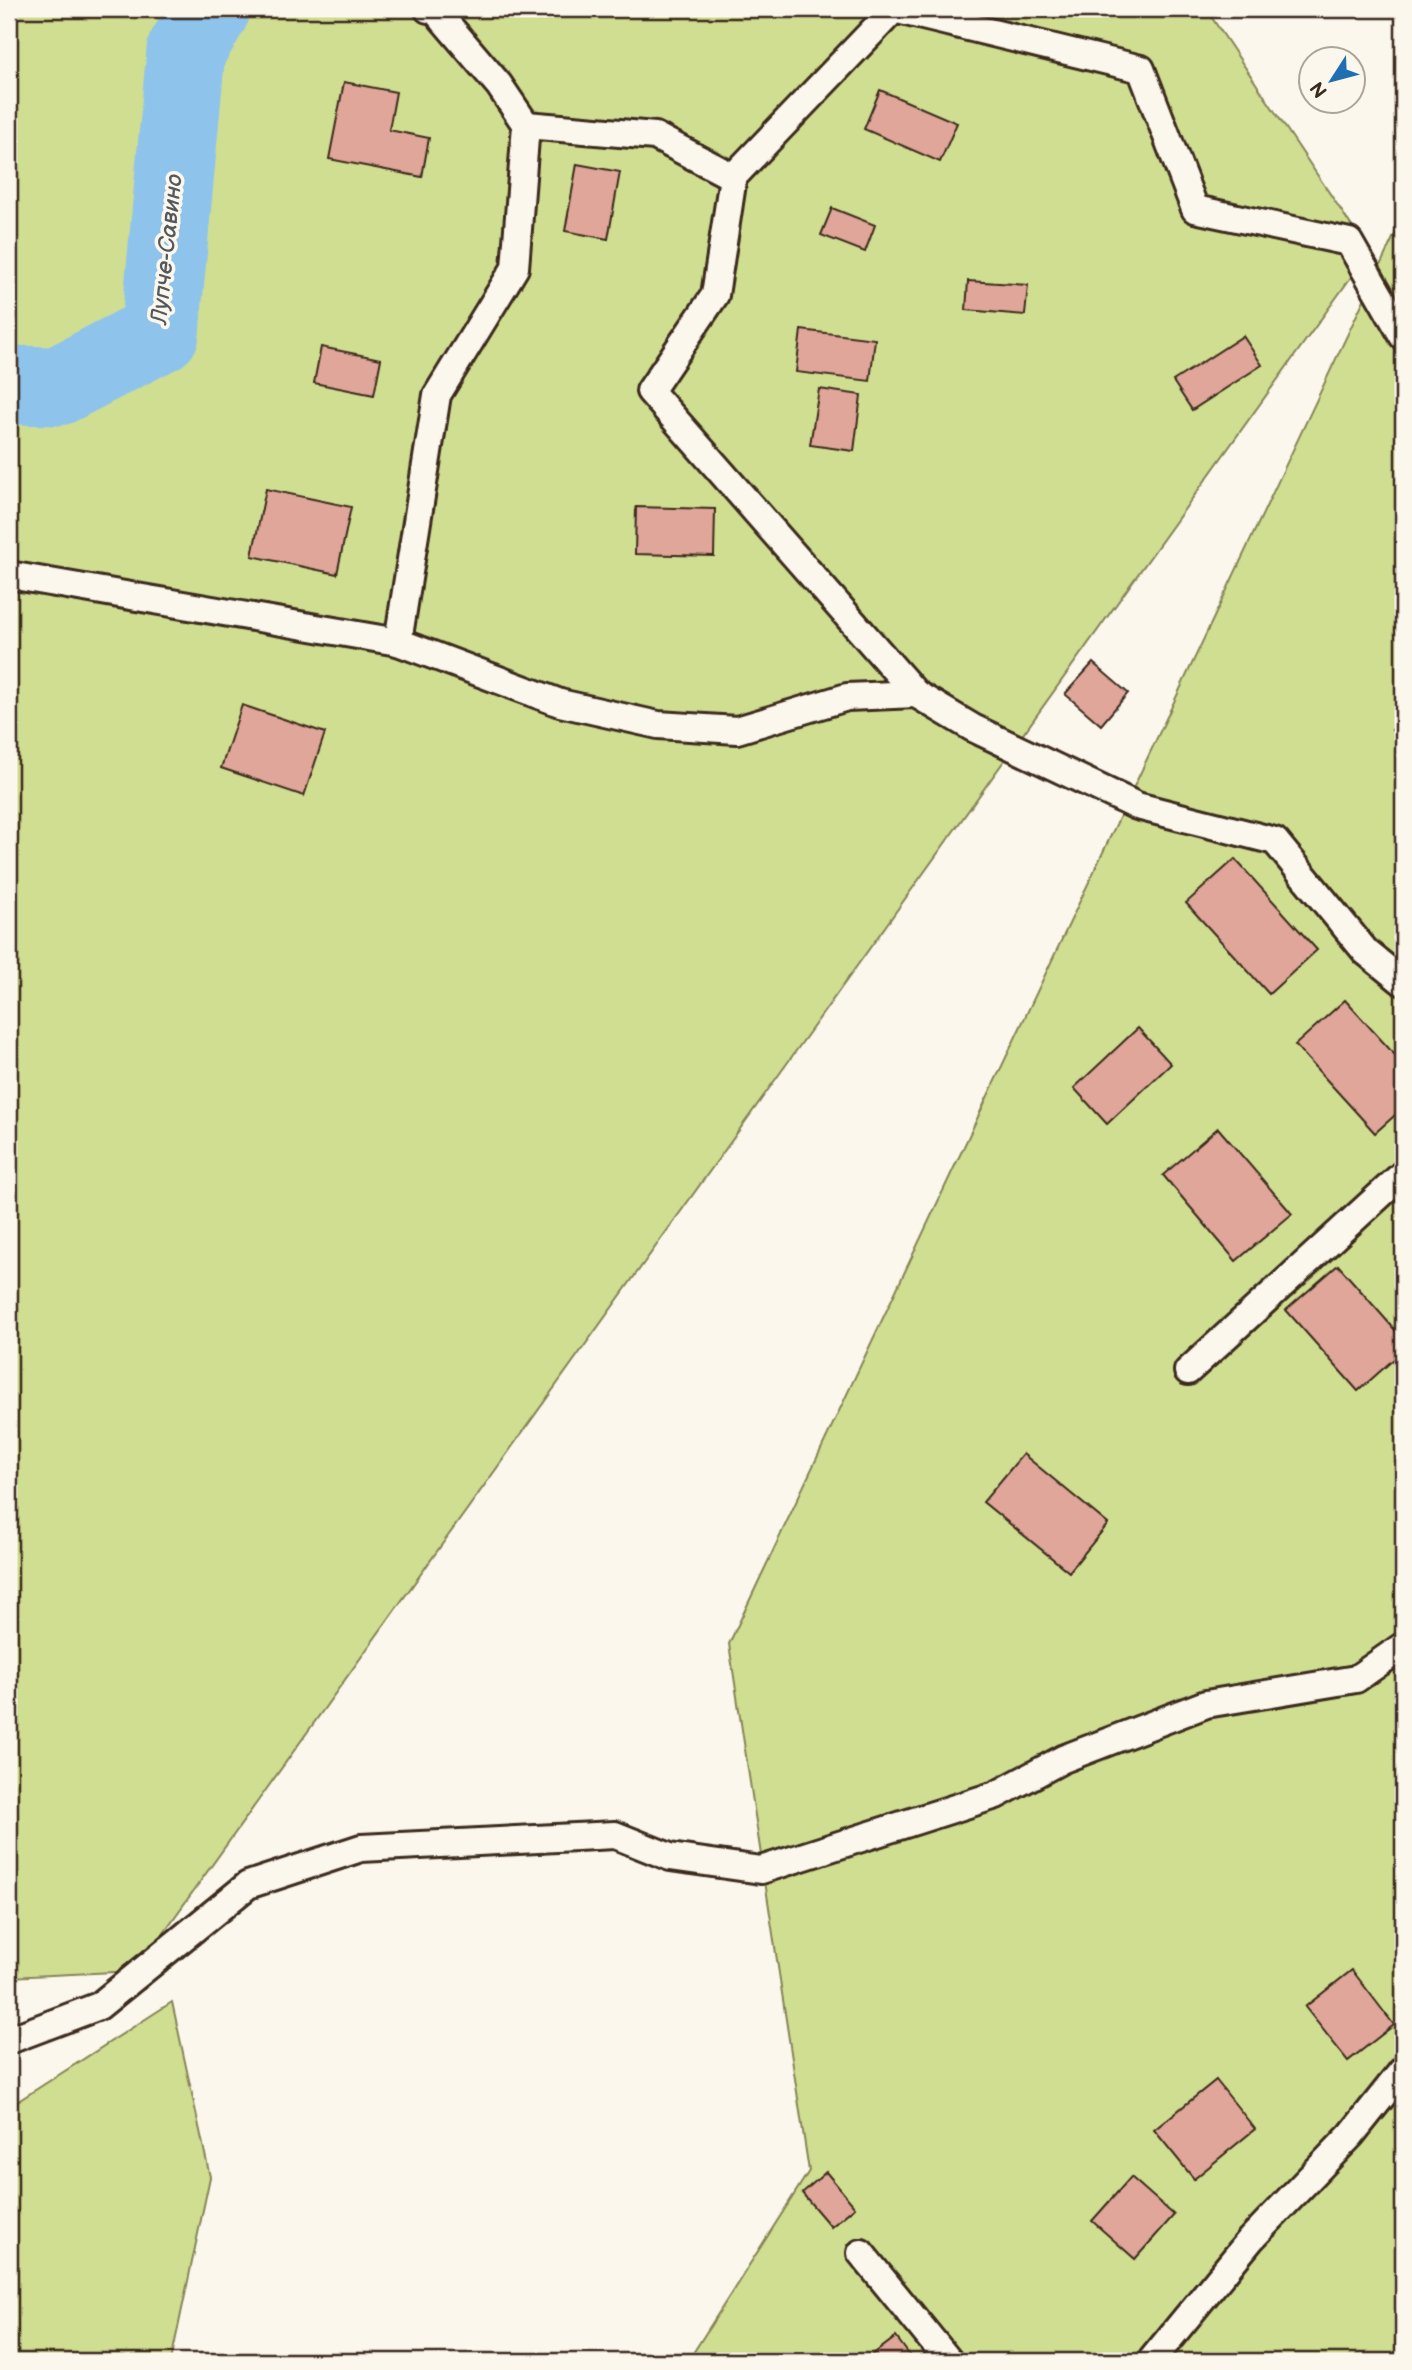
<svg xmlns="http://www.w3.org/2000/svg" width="1412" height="2370" font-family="'Balsamiq Sans',sans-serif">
	<rect width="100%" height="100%" fill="#fbf7ec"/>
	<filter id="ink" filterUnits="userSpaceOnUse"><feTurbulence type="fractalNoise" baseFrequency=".0143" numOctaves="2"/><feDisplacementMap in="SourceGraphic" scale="14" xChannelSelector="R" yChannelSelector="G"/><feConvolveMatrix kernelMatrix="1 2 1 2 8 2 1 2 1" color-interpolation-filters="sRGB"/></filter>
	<g filter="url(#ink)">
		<g fill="#d0de91" stroke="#868458" stroke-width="2">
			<polygon points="9,9 1206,9 1369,252 136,1971 9,1977"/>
			<polygon points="1403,217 1403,2361 688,2361 809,2171 729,1644"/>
			<polygon points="172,2002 210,2177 171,2361 9,2361 9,2107"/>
		</g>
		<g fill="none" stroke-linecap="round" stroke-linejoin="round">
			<polyline stroke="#8ec4ec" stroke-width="79" points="9,385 58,386 160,333 186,51 211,9"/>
		</g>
		<g fill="#dfa699" stroke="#3b2a1e" stroke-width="2">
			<polygon points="344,82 396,92 389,130 429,138 422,177 329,159"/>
			<polygon points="880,90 957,123 940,162 864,129"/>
			<polygon points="577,164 620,172 608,239 565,231"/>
			<polygon points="832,208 875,225 865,252 821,235"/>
			<polygon points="968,281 1028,285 1025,315 966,310"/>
			<polygon points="801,330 875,339 870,381 796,372"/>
			<polygon points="1243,336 1262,365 1192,410 1173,381"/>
			<polygon points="321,347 381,359 374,395 314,383"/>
			<polygon points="819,389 861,395 854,451 810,445"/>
			<polygon points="266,489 351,507 337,574 252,556"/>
			<polygon points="636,507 715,509 714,556 635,554"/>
			<polygon points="1093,663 1128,693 1101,725 1065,694"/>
			<polygon points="242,705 325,733 304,796 221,768"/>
			<polygon points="1403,715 1403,739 1392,730"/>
			<polygon points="1235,859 1317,950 1269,994 1186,903"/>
			<polygon points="1345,1000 1403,1064 1403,1108 1375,1133 1295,1045"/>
			<polygon points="1138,1028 1171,1064 1107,1124 1074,1088"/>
			<polygon points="1218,1128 1292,1214 1236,1261 1163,1175"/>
			<polygon points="1338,1265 1403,1339 1403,1351 1358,1391 1286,1310"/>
			<polygon points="1023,1454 1108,1524 1069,1572 983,1502"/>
			<polygon points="1352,1970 1394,2025 1348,2061 1305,2007"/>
			<polygon points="1216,2080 1255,2129 1194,2179 1154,2130"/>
			<polygon points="826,2172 855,2207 831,2227 802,2193"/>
			<polygon points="1131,2177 1174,2215 1135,2259 1092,2221"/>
			<polygon points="896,2337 914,2361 864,2361"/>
		</g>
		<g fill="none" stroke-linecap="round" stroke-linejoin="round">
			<defs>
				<g id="service">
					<polyline points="894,9 1141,69 1195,209 1349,242 1403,336"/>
					<polyline points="526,125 655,136 733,177 894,9"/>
					<polyline points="733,177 715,295 650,391 916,694"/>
					<polyline points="9,575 398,642 560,703 658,725 737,730 847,697 916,694 973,728 1137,806 1275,841 1366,952 1403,982"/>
					<polyline points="398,642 437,395 515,268 526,125 499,85 435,10 428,9"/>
					<polyline points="1188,1371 1403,1174"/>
					<polyline points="9,2040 99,2006 248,1885 361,1848 615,1835 670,1857 761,1870 996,1795 1063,1759 1206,1704 1356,1679 1403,1646"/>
					<polyline points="861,2253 949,2361"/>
					<polyline points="1151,2361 1251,2239 1351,2135 1403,2070"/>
				</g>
			</defs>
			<use href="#service" stroke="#3b2a1e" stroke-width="32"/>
			<use href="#service" stroke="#fbf7ec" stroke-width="26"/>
		</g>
	</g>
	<g text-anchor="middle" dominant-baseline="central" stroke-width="7" stroke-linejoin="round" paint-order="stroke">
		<g font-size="23" font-style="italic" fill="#54585c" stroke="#fbf7ec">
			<text transform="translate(167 249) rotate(-84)">Лупче-Савино</text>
		</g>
	</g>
	<rect width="1412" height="2370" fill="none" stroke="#fbf7ec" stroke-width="35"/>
	<rect x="18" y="18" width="1377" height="2335" fill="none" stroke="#3b2a1e" stroke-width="2.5" filter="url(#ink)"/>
	<g transform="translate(1332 80) rotate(234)"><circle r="33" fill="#fbf7ec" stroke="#aea59a" stroke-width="2"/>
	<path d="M0-5L12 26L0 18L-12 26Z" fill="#1f6fb2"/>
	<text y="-10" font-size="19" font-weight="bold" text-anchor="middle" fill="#3b2a1e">N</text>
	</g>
</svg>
